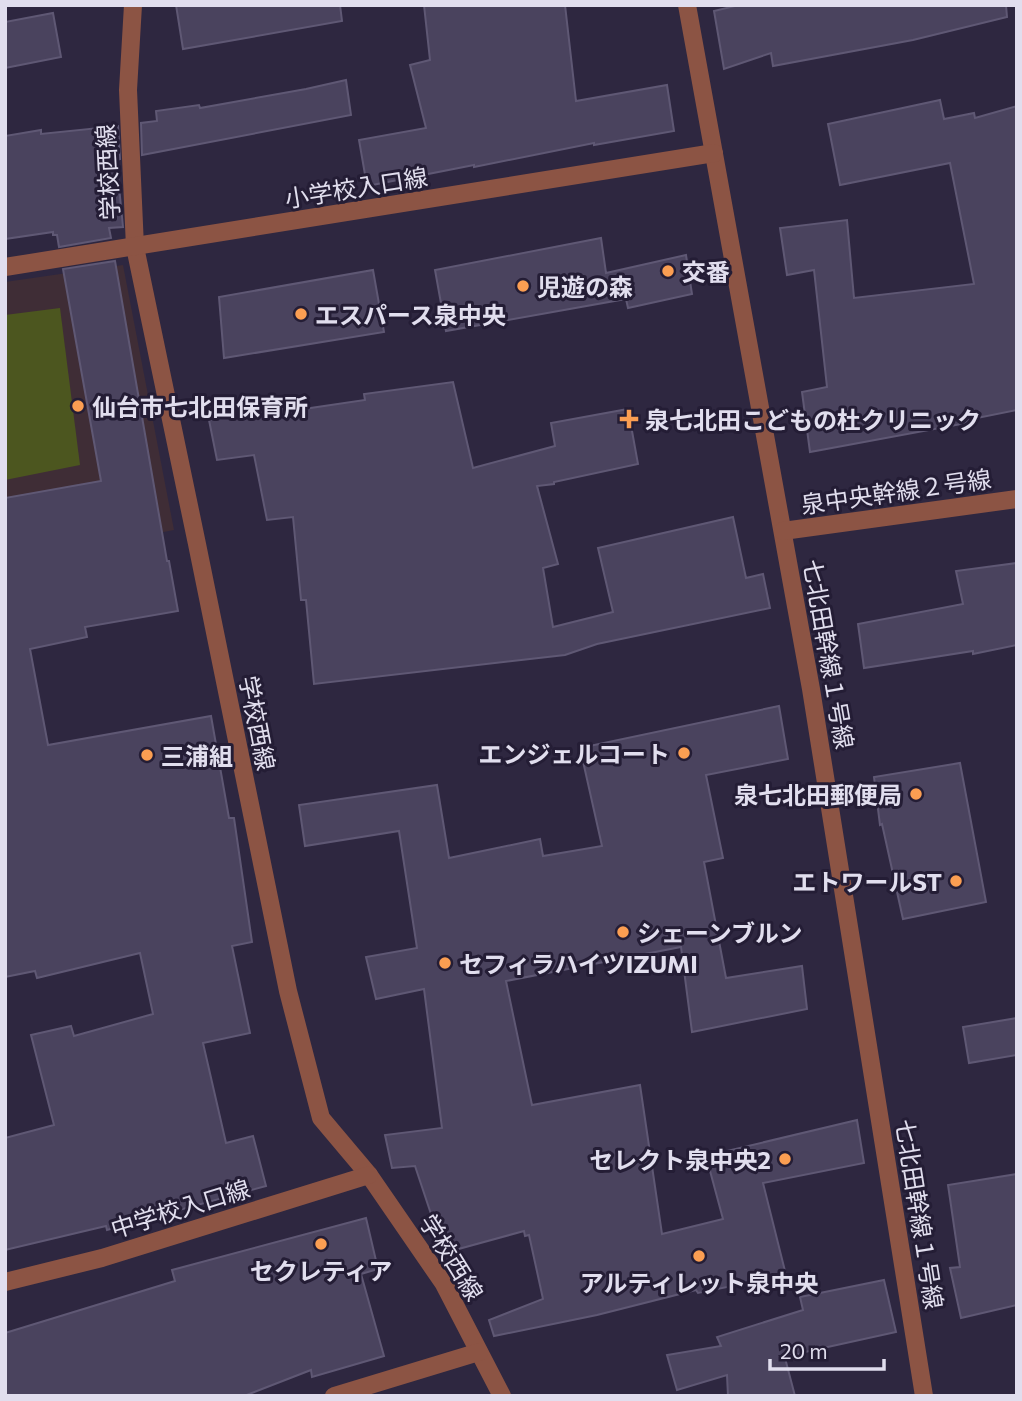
<svg xmlns="http://www.w3.org/2000/svg" width="1022" height="1401" font-family="Commissioner,'Noto Sans JP',sans-serif">
	<rect width="100%" height="100%" fill="#2e2740"/>
	<polygon fill="#3f2d36" points="123,265 174,530 5,563 5,282"/>
	<polygon fill="#4c561f" points="60,308 80,465 5,480 5,315"/>
	<g fill="#4a435e" stroke="#5f5874" stroke-width="2">
		<polygon points="176,5 340,5 342,21 183,49"/>
		<polygon points="424,5 565,5 576,101 667,85 674,131 594,145 594,143 474,167 474,165 367,186 359,140 426,128 410,65 430,60"/>
		<polygon points="739,5 1006,5 1007,17 913,40 773,66 771,53 724,69 714,11"/>
		<polygon points="53,13 61,57 5,68 5,22"/>
		<polygon points="346,80 351,115 142,155 141,123 157,121 156,111 199,105 200,108 306,89"/>
		<polygon points="940,100 944,119 974,113 975,118 1017,106 1017,410 967,420 967,423 810,452 802,392 827,387 814,270 787,275 780,228 847,220 854,298 974,284 950,163 840,185 828,124"/>
		<polygon points="118,126 120,159 117,160 117,166 123,227 109,228 111,238 59,247 57,235 53,235 53,232 5,239 5,136 41,130 41,134"/>
		<polygon points="601,238 606,273 686,255 692,294 628,308 626,299 446,331 435,270"/>
		<polygon points="115,261 167,561 169,561 178,611 85,627 87,637 30,649 48,745 211,716 229,818 234,818 252,942 232,946 250,1033 203,1043 226,1143 253,1136 266,1186 107,1230 106,1226 5,1250 5,1138 54,1125 31,1035 71,1026 74,1036 153,1014 140,953 37,978 35,971 5,977 5,498 101,481 63,269"/>
		<polygon points="373,270 384,332 224,358 219,297"/>
		<polygon points="453,382 473,468 555,446 551,423 628,409 638,464 554,482 554,484 537,486 558,564 543,568 553,627 613,612 598,548 733,517 746,578 763,574 770,608 597,644 565,655 314,684 306,600 301,600 293,517 267,520 254,455 217,460 209,420 290,408 290,411 365,400 364,394"/>
		<polygon points="1017,563 1017,645 973,654 973,651 864,668 858,624 963,604 956,571"/>
		<polygon points="779,706 788,759 706,775 723,858 704,862 726,978 802,966 807,1009 692,1032 681,947 506,981 532,1105 640,1085 662,1234 723,1219 706,1156 857,1120 864,1163 763,1183 786,1275 698,1293 696,1290 597,1315 494,1336 489,1320 543,1299 529,1235 525,1236 524,1231 444,1253 415,1166 392,1168 385,1135 442,1128 424,989 376,999 366,957 417,948 399,831 305,846 299,805 437,785 449,858 540,839 543,856 602,846 580,748"/>
		<polygon points="960,763 986,902 903,919 882,824 880,825 874,777"/>
		<polygon points="1017,1018 1017,1055 969,1063 963,1027"/>
		<polygon points="1017,1174 1017,1305 961,1318 950,1268 960,1267 948,1185"/>
		<polygon points="366,1218 378,1269 361,1274 384,1356 312,1377 311,1370 244,1396 5,1396 5,1333 175,1281 172,1270"/>
		<polygon points="884,1280 896,1332 805,1352 785,1358 795,1396 728,1396 727,1375 677,1390 667,1355 721,1346 717,1337 803,1310 800,1297"/>
	</g>
	<g fill="none" stroke-linecap="round" stroke-linejoin="round">
		<g stroke="#8c5444" stroke-width="18">
			<polyline points="133,5 128,90 135,247 197,544 288,991 321,1118 369,1175 444,1284 502,1396"/>
			<polyline points="687,5 811,689 924,1396"/>
			<polyline points="5,267 714,153"/>
			<polyline points="783,531 1017,499"/>
			<polyline points="5,1282 102,1258 369,1175"/>
			<polyline points="334,1396 479,1352"/>
		</g>
	</g>
	<g fill="#fb9e52" stroke="#241d35" stroke-width="2.5">
		<circle cx="668" cy="271" r="7"/>
		<circle cx="523" cy="286" r="7"/>
		<circle cx="301" cy="314" r="7"/>
		<circle cx="78" cy="406" r="7"/>
		<path d="M625.5 408.5h7v7h7v7h-7v7h-7v-7h-7v-7h7z"/>
		<circle cx="684" cy="753" r="7"/>
		<circle cx="147" cy="755" r="7"/>
		<circle cx="916" cy="794" r="7"/>
		<circle cx="956" cy="881" r="7"/>
		<circle cx="623" cy="932" r="7"/>
		<circle cx="445" cy="963" r="7"/>
		<circle cx="785" cy="1159" r="7"/>
		<circle cx="321" cy="1244" r="7"/>
		<circle cx="699" cy="1256" r="7"/>
	</g>
	<g text-anchor="middle" dominant-baseline="central" stroke-width="6" stroke-linejoin="round" paint-order="stroke">
		<g font-size="24" fill="#e1deee" stroke="#241d35">
			<text transform="translate(107 172) rotate(-93)">学校西線</text>
			<text transform="translate(356 187) rotate(-9)">小学校入口線</text>
			<text transform="translate(896 491) rotate(-8)">泉中央幹線２号線</text>
			<text transform="translate(829 654) rotate(80)">七北田幹線１号線</text>
			<text transform="translate(258 723) rotate(79)">学校西線</text>
			<text transform="translate(180 1208) rotate(-17)">中学校入口線</text>
			<text transform="translate(920 1214) rotate(81)">七北田幹線１号線</text>
			<text transform="translate(452 1257) rotate(58)">学校西線</text>
		</g>
		<g font-size="24" font-weight="bold" fill="#e1deee" stroke="#241d35" text-anchor="start">
			<text x="682" y="271">交番</text>
			<text x="537" y="286">児遊の森</text>
			<text x="315" y="314">エスパース泉中央</text>
			<text x="92" y="406">仙台市七北田保育所</text>
			<text x="645" y="419">泉七北田こどもの杜クリニック</text>
			<text x="670" y="753" text-anchor="end">エンジェルコート</text>
			<text x="161" y="755">三浦組</text>
			<text x="902" y="794" text-anchor="end">泉七北田郵便局</text>
			<text x="942" y="881" text-anchor="end">エトワールST</text>
			<text x="637" y="932">シェーンブルン</text>
			<text x="459" y="963">セフィラハイツIZUMI</text>
			<text x="771" y="1159" text-anchor="end">セレクト泉中央2</text>
			<text x="321" y="1270" text-anchor="middle">セクレティア</text>
			<text x="699" y="1282" text-anchor="middle">アルティレット泉中央</text>
		</g>
	</g>
	<rect width="1022" height="1401" fill="none" stroke="#e1deee" stroke-width="14"/>
	<path d="M770 1359v10h114v-10" fill="none" stroke="#e1deee" stroke-width="3.5"/>
	<text x="780" y="1359" font-size="21" fill="#e1deee" stroke="#241d35" stroke-width="5" paint-order="stroke">20 m</text>
</svg>
